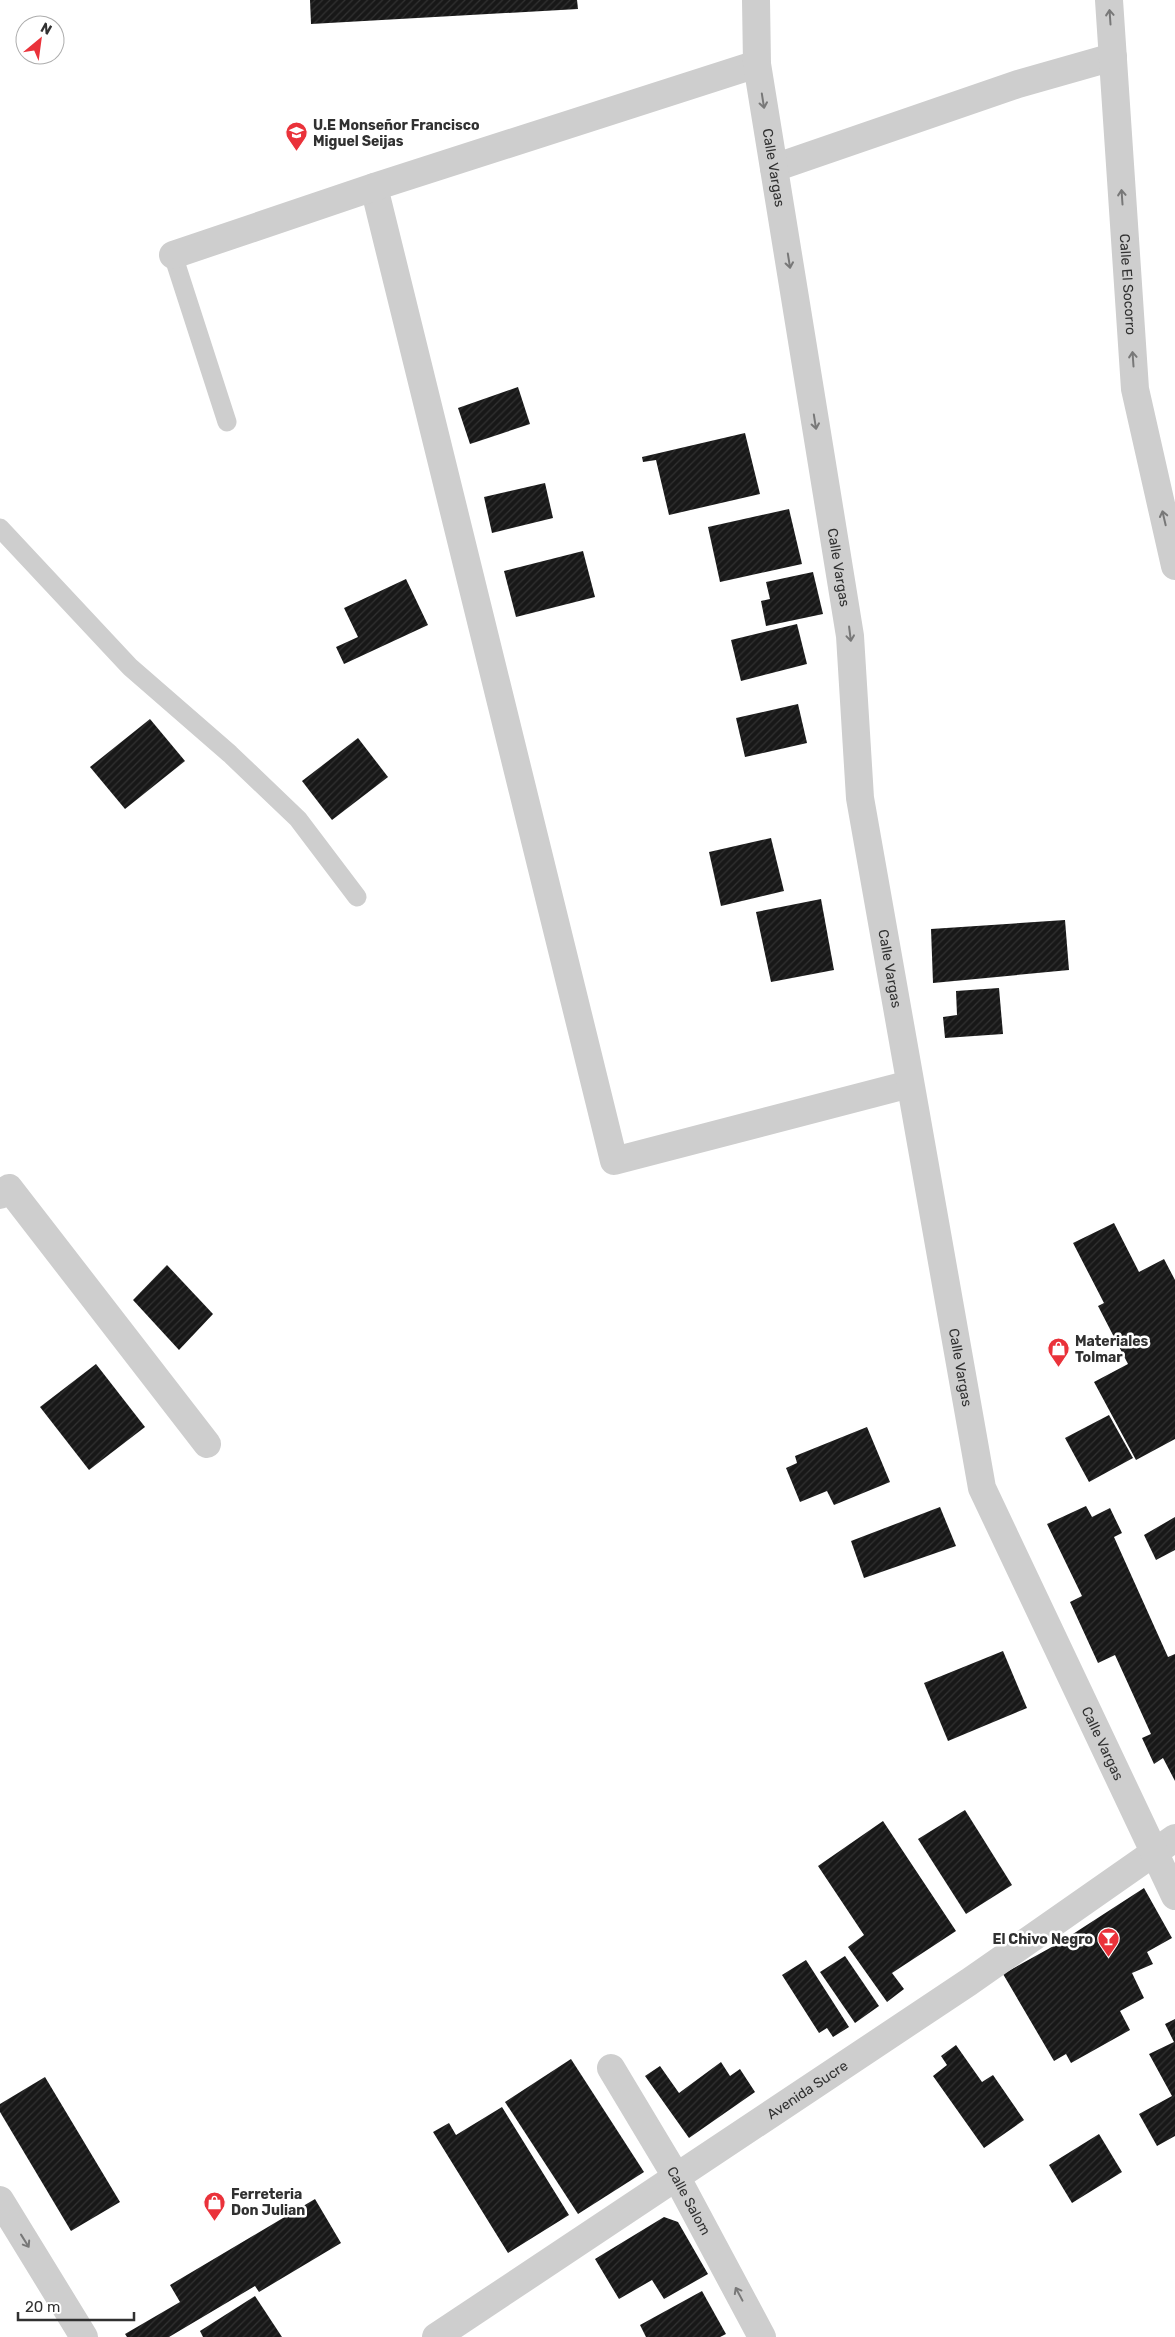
<svg xmlns="http://www.w3.org/2000/svg" width="1175" height="2337" font-family="Rubik,sans-serif">
	<defs>
		<pattern id="building-hatch" width="6" height="6" patternUnits="userSpaceOnUse" patternTransform="scale(1.25)"><rect width="6" height="6" fill="#181818"/><path d="M-1 1l2-2M0 6l6-6M5 7l2-2" fill="none" stroke="#313131"/></pattern>
	</defs>
	<rect width="100%" height="100%" fill="#fff"/>
	<g fill="url(#building-hatch)">
		<polygon points="310,0 577,0 578,9 311,24"/>
		<polygon points="518,387 530,424 470,444 458,408"/>
		<polygon points="745,433 760,494 669,515 656,460 643,462 642,457"/>
		<polygon points="545,483 553,518 492,533 484,497"/>
		<polygon points="789,509 802,564 720,582 708,527"/>
		<polygon points="583,551 595,597 516,617 504,571"/>
		<polygon points="813,572 823,614 766,626 761,601 770,599 766,582"/>
		<polygon points="406,579 428,625 344,664 336,647 358,637 344,608"/>
		<polygon points="797,624 807,664 741,681 731,640"/>
		<polygon points="798,704 807,743 745,757 736,718"/>
		<polygon points="150,719 185,761 125,809 90,767"/>
		<polygon points="358,738 388,777 332,820 302,781"/>
		<polygon points="771,838 784,891 721,906 709,852"/>
		<polygon points="821,899 834,970 771,982 756,912"/>
		<polygon points="1065,920 1069,970 933,983 931,929"/>
		<polygon points="999,988 1003,1034 945,1038 943,1017 957,1015 956,991"/>
		<polygon points="1114,1223 1139,1272 1164,1259 1175,1280 1175,1439 1136,1460 1094,1382 1128,1364 1098,1306 1104,1303 1073,1243"/>
		<polygon points="167,1265 213,1314 179,1350 133,1300"/>
		<polygon points="96,1364 145,1427 89,1470 40,1407"/>
		<polygon points="1109,1415 1133,1458 1089,1482 1065,1438"/>
		<polygon points="867,1427 890,1482 834,1505 827,1491 800,1502 786,1468 797,1463 795,1456"/>
		<polygon points="1086,1506 1092,1517 1110,1508 1122,1533 1114,1537 1168,1657 1175,1654 1175,1781 1163,1758 1154,1764 1142,1738 1151,1734 1115,1655 1098,1663 1070,1602 1082,1596 1047,1524"/>
		<polygon points="940,1507 956,1546 864,1578 851,1541"/>
		<polygon points="1175,1517 1175,1550 1156,1560 1144,1535"/>
		<polygon points="1003,1651 1027,1708 948,1741 924,1683"/>
		<polygon points="965,1810 1012,1885 966,1914 918,1839"/>
		<polygon points="883,1821 956,1931 892,1973 904,1989 887,2002 848,1947 864,1935 818,1866"/>
		<polygon points="1144,1888 1172,1938 1147,1952 1153,1964 1132,1973 1144,1998 1120,2011 1130,2030 1071,2063 1066,2054 1054,2061 1003,1974 1059,1943"/>
		<polygon points="845,1956 879,2006 855,2023 820,1972"/>
		<polygon points="806,1960 849,2027 833,2037 827,2028 819,2033 782,1975"/>
		<polygon points="1175,2019 1175,2136 1157,2146 1139,2114 1172,2096 1149,2054 1174,2042 1165,2024"/>
		<polygon points="956,2045 982,2082 993,2075 1024,2120 984,2148 933,2076 947,2065 941,2056"/>
		<polygon points="571,2059 644,2172 578,2214 505,2102"/>
		<polygon points="721,2062 730,2076 740,2069 755,2092 689,2138 645,2076 660,2066 679,2093"/>
		<polygon points="45,2077 120,2202 71,2231 0,2112 0,2104"/>
		<polygon points="502,2107 569,2215 508,2253 433,2132 449,2123 456,2135"/>
		<polygon points="1099,2134 1122,2172 1072,2203 1049,2165"/>
		<polygon points="315,2199 341,2243 259,2292 255,2286 169,2337 127,2337 125,2334 180,2302 170,2285"/>
		<polygon points="664,2217 678,2222 708,2274 664,2299 652,2280 619,2299 595,2259"/>
		<polygon points="702,2291 726,2334 720,2337 646,2337 640,2325"/>
		<polygon points="255,2296 282,2337 203,2337 200,2331"/>
	</g>
	<g fill="none" stroke-linecap="round" stroke-linejoin="round">
		<g stroke="#cecece" stroke-width="19">
			<polyline points="173,255 227,422"/>
			<polyline points="0,528 130,667 230,754 298,819 357,897"/>
		</g>
		<g stroke="#cecece" stroke-width="28">
			<polyline points="774,168 1018,84 1113,57"/>
			<polyline points="374,187 614,1161 910,1084"/>
			<polyline points="173,255 374,187 757,64"/>
			<polyline points="0,1195 9,1188 207,1444"/>
			<path id="s1" d="M 611,2068 L 677,2178 L 762,2337"/>
			<polyline points="0,2200 84,2337"/>
			<path id="s2" d="M 436,2337 L 969,1982 L 1175,1838"/>
		</g>
		<g stroke="#cecece" stroke-width="28">
			<path id="s3" d="M 756,0 L 757,64 L 850,636 L 860,798 L 982,1488 L 1175,1896"/>
			<path id="s4" d="M 1109,0 L 1135,389 L 1175,566"/>
		</g>
	</g>
	<defs><path id="oneway-shaft" d="M-6 0H5M1.5-3L5.5 0L1.5 3" fill="none" stroke-width="1.6" stroke-linecap="round" stroke-linejoin="round" transform="scale(1.25)"/></defs>
	<g stroke="#787878">
		<use href="#oneway-shaft" transform="translate(1110 17) rotate(-94)"/>
		<use href="#oneway-shaft" transform="translate(763 101) rotate(81)"/>
		<use href="#oneway-shaft" transform="translate(1122 197) rotate(-94)"/>
		<use href="#oneway-shaft" transform="translate(789 261) rotate(81)"/>
		<use href="#oneway-shaft" transform="translate(1133 359) rotate(-94)"/>
		<use href="#oneway-shaft" transform="translate(815 422) rotate(81)"/>
		<use href="#oneway-shaft" transform="translate(1164 518) rotate(-103)"/>
		<use href="#oneway-shaft" transform="translate(850 634) rotate(83)"/>
		<use href="#oneway-shaft" transform="translate(25 2241) rotate(58)"/>
		<use href="#oneway-shaft" transform="translate(739 2294) rotate(-118)"/>
	</g>
	<defs>
		<symbol id="school-pin" viewBox="-11 -11 22 30"><path d="M0 17L-7.5 6A9.5 9.5 0 1 1 7.5 6Z" fill="#ea323a" stroke="#fff"/><path d="M0-5L7-2L0 1L-7-2ZM-4 1L0 2.5L4 1V4Q0 6-4 4Z" fill="#fff"/></symbol>
		<symbol id="shop-pin" viewBox="-11 -11 22 30"><path d="M0 17L-7.5 6A9.5 9.5 0 1 1 7.5 6Z" fill="#ea323a" stroke="#fff"/><path d="M-5-2.5h2.3a2.7 3.5 0 0 1 5.4 0H5L5.5 6h-11ZM-1.5-2.5h3a1.5 2.3 0 0 0-3 0Z" fill="#fff"/></symbol>
		<symbol id="bar-pin" viewBox="-11 -11 22 30"><path d="M0 17L-7.5 6A9.5 9.5 0 1 1 7.5 6Z" fill="#ea323a" stroke="#fff"/><path d="M-6-5H6L.8 .8V4.5H3.5V6h-7V4.5H-.8V.8Z" fill="#fff"/></symbol>
	</defs>
	<g fill-rule="evenodd">
		<use href="#school-pin" x="284" y="120" width="25" height="34"/>
		<use href="#shop-pin" x="1046" y="1336" width="25" height="34"/>
		<use href="#bar-pin" x="1096" y="1926" width="25" height="34"/>
		<use href="#shop-pin" x="202" y="2190" width="25" height="34"/>
	</g>
	<g text-anchor="middle" dominant-baseline="central" stroke-width="5" stroke-linejoin="round" paint-order="stroke">
		<g font-size="14" font-weight="bold" fill="#313131" stroke="#fff" text-anchor="start">
			<text x="313" y="125">U.E Monseñor Francisco<tspan x="313" dy="16">Miguel Seijas</tspan></text>
			<text x="1075" y="1341">Materiales<tspan x="1075" dy="16">Tolmar</tspan></text>
			<text x="1093" y="1939" text-anchor="end">El Chivo Negro</text>
			<text x="231" y="2194">Ferreteria<tspan x="231" dy="16">Don Julian</tspan></text>
		</g>
		<g font-size="14" fill="#313131" stroke="#fff">
			<text stroke="none"><textPath href="#s3" startOffset="169">Calle Vargas</textPath></text>
			<text stroke="none"><textPath href="#s4" startOffset="285">Calle El Socorro</textPath></text>
			<text stroke="none"><textPath href="#s3" startOffset="574">Calle Vargas</textPath></text>
			<text stroke="none"><textPath href="#s3" startOffset="979">Calle Vargas</textPath></text>
			<text stroke="none"><textPath href="#s3" startOffset="1384">Calle Vargas</textPath></text>
			<text stroke="none"><textPath href="#s3" startOffset="1789">Calle Vargas</textPath></text>
			<text stroke="none"><textPath href="#s2" startOffset="446">Avenida Sucre</textPath></text>
			<text stroke="none"><textPath href="#s1" startOffset="154">Calle Salom</textPath></text>
		</g>
	</g>
	<g transform="translate(40 40) rotate(29)"><circle r="24" fill="#ffffff" stroke="#adadad"/>
	<path d="M0-4L9 19L0 12L-9 19Z" fill="#ea323a"/>
	<text y="-8" font-size="14" font-weight="bold" text-anchor="middle" fill="#313131">N</text>
	</g>
	<path d="M18 2312v8h116v-8" fill="none" stroke="#313131" stroke-width="2.5"/>
	<text x="25" y="2312" font-size="15" fill="#313131" stroke="#ffffff" stroke-width="4" paint-order="stroke">20 m</text>
</svg>
